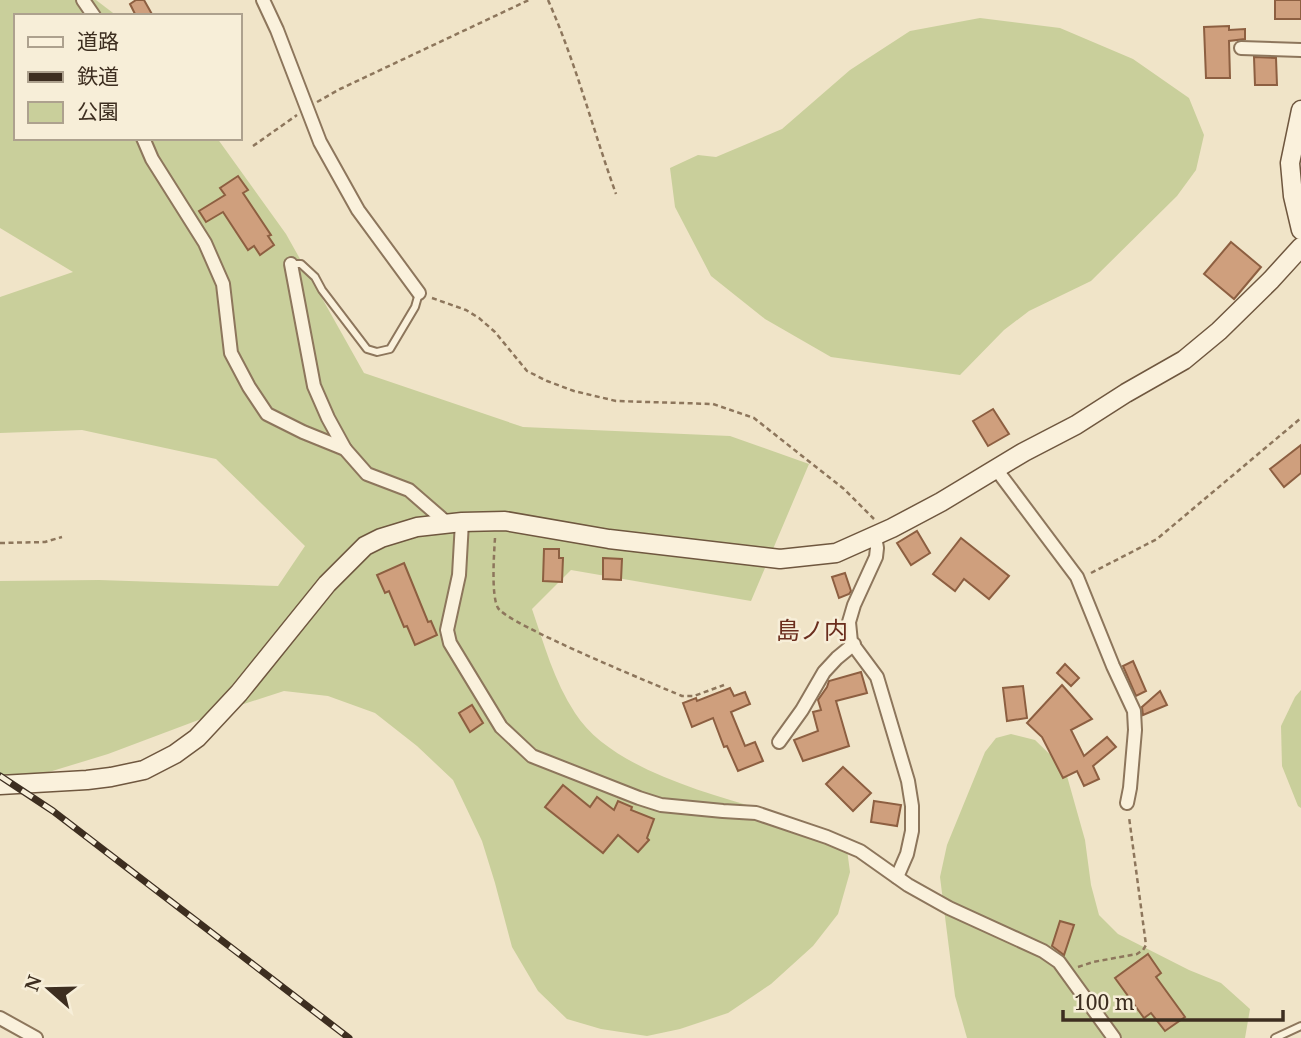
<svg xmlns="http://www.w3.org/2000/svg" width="1301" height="1038" font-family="'Noto Serif','Noto Sans JP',serif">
	<rect width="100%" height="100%" fill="#f0e4c8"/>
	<g fill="#c9cf9b">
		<path d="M 0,0 L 96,0 L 117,16 L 16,16 L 16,138 L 217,138 L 286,234 L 364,373 L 523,427 L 730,436 L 809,464 L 751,601 L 571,570 L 532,609 C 544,644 554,681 575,713 C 616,778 743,801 812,825 C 824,830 835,836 846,842 L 850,872 L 838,914 L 813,946 L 771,984 L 728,1013 L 680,1029 L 647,1036 L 601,1029 L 567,1019 L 538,991 L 512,947 L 495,883 L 482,841 L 453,780 L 417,746 L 375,713 L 328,696 L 284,691 L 225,710 L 108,754 L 49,772 L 0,778 L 0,581 L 99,580 L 278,586 L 305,546 L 216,459 L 82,430 L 0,433 L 0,297 L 73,272 L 0,228 Z"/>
		<polygon points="980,18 1060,28 1133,59 1189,98 1204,135 1196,170 1177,196 1091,281 1029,311 1004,330 960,375 831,357 765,319 711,276 675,207 670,168 698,155 716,157 782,129 850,70 910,31"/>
		<polygon points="1301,690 1301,808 1298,806 1282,766 1281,726 1295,697"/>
		<polygon points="1011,734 1035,740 1065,769 1085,840 1091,885 1099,915 1118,934 1189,970 1221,983 1250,1009 1245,1038 967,1038 955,996 940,877 947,845 985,752 996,738"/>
	</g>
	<g fill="#cf9f7d" stroke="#8d5f41" stroke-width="2">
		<polygon points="136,0 144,0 153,16 136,16 130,4"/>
		<rect x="1275" y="0" width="26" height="19"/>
		<polygon points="1229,26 1229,30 1245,29 1245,39 1229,41 1230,78 1206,78 1204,27"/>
		<polygon points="1254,57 1276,58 1277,85 1255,85"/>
		<polygon points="238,176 248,190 243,193 271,235 268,236 274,245 260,255 254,246 248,250 223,212 206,222 199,211 225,195 220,188"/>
		<polygon points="1231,242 1261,267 1234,299 1204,274"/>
		<polygon points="993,409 1009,434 988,446 973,421"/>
		<polygon points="1301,445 1301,473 1284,487 1270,469"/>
		<polygon points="917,531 930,553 911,565 897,543"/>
		<polygon points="961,538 1009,576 989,599 964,579 955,591 933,574"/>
		<polygon points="544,549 559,549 559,558 563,558 562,582 543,581"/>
		<polygon points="603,558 622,559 621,580 603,579"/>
		<polygon points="404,563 428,622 431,621 437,635 415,645 407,626 404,627 389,591 385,593 377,575"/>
		<polygon points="845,573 851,591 849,594 839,598 832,577"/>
		<polygon points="1133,661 1146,691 1136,696 1123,666"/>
		<polygon points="1065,664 1079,678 1071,686 1057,673"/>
		<polygon points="861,672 867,693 836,701 849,746 803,761 794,740 818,731 813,712 821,710 818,700 827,687 829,681"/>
		<polygon points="1062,685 1092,719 1071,730 1084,756 1107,737 1116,747 1093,766 1099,779 1084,786 1077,771 1063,778 1042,737 1027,723"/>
		<polygon points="1023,686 1027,718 1007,721 1003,688"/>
		<polygon points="730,688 734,696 745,692 750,704 731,712 745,746 755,742 763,761 738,771 727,746 724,747 713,718 692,727 683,703 696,698 697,701"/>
		<polygon points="1160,691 1167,705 1143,715 1142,707"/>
		<polygon points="472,705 483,723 470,732 459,713"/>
		<polygon points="843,767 871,793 853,811 826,784"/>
		<polygon points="563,785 590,807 597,797 614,810 618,801 632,807 631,810 654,819 647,838 649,840 638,852 618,835 603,853 545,807"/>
		<polygon points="874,801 901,805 897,826 871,822"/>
		<polygon points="1060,921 1074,925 1064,955 1052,946"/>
		<polygon points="1148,954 1161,973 1156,977 1185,1017 1165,1031 1151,1013 1144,1018 1115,978"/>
	</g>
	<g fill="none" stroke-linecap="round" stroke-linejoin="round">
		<defs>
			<g id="lane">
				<polyline points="291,264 301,264 315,277 322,290 367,349 377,352 390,349 415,307 419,293"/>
				<polyline points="1275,1038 1301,1026"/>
			</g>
			<g id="street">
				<polyline points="83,0 94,16"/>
				<polyline points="263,0 277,30 320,142 358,210 419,293"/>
				<polyline points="1241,48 1301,50"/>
				<polyline points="143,138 152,159 205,243 223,284 231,353 249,387 267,414 303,432 345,449 367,474 409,490 447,523"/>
				<polyline points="291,264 314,386 328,418 345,449"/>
				<polyline points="996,469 1077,577 1113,666 1134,711 1135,730 1130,788 1127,803"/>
				<polyline points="462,522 459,575 447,630 450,643 501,727 532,756 639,798 661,805 723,811 756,813 827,837 860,851 908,885 949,908 1043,951 1059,962 1114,1038"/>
				<polyline points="875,536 877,548 876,557 854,605 849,622 851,642 877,677 908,781 912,806 912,831 907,854 897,877"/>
				<polyline points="779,742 802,710 824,672 837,658 854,644"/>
				<polyline points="0,1018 36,1038"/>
			</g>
			<g id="secondary">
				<polyline points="1301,110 1290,163 1293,196 1301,230"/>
				<polyline points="0,785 87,780 111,777 144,770 175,754 197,738 239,693 327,584 365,546 381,538 417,527 462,522 505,521 609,539 780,559 836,553 892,528 941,502 1024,452 1076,425 1126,393 1184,360 1219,331 1271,280 1301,247"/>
			</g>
		</defs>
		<use href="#lane" stroke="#8d765c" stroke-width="10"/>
		<use href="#street" stroke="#8d765c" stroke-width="16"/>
		<use href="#secondary" stroke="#6f573f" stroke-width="21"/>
		<g stroke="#8d765c" stroke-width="2.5" stroke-dasharray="5 3.5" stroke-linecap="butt">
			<path d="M 548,0 C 576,63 593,130 616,194"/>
			<polyline points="317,102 340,89 529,0"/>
			<polyline points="253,146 297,115"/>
			<polyline points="432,298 466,310 479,318 495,332 527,371 547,381 574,391 616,401 713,404 754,418 844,489 874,519"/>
			<path d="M 495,538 C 494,554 491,596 498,608 C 507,624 656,685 682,696 L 694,696 L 724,685"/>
			<polyline points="0,543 45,542 62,537"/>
			<polyline points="1091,573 1157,539 1301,418"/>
			<polyline points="1078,967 1093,962 1137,954 1143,950 1146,945 1129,817"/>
		</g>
		<use href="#lane" stroke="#faf1dc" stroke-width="6"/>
		<use href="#street" stroke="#faf1dc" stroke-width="12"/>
		<use href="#secondary" stroke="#faf1dc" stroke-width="18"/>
		<defs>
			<polyline id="rail" points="0,776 53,811 349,1038"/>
		</defs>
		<use href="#rail" stroke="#3d2e20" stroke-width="7"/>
		<use href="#rail" stroke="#f7eed8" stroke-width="4.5" stroke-dasharray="13" stroke-linecap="butt"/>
	</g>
	<g text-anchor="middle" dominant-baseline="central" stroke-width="5" stroke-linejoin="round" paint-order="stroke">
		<g font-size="24" fill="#6b2e1e" stroke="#f7eed8">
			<text x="812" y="629">島ノ内</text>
		</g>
	</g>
	<rect x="14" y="14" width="228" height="126" fill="#f7eed8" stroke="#ada18e" stroke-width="2"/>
	<rect x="28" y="37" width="35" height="10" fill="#faf1dc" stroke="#ada18e" stroke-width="2"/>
	<text x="77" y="49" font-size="21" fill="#3d2e20">道路</text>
	<rect x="28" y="72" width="35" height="10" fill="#3d2e20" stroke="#ada18e" stroke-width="2"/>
	<text x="77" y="84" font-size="21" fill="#3d2e20">鉄道</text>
	<rect x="28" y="102" width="35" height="21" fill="#c9cf9b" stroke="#ada18e" stroke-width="2"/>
	<text x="77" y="119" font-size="21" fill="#3d2e20">公園</text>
	<g transform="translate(49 989) rotate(290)" stroke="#f7eed8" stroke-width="5" paint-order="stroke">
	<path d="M0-5L12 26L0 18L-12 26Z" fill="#3d2e20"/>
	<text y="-10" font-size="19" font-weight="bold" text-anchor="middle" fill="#3d2e20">N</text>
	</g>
	<path d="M1063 1010v10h220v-10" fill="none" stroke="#3d2e20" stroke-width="3.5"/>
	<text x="1074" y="1010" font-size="21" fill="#3d2e20" stroke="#f7eed8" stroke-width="5" paint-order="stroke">100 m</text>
</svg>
